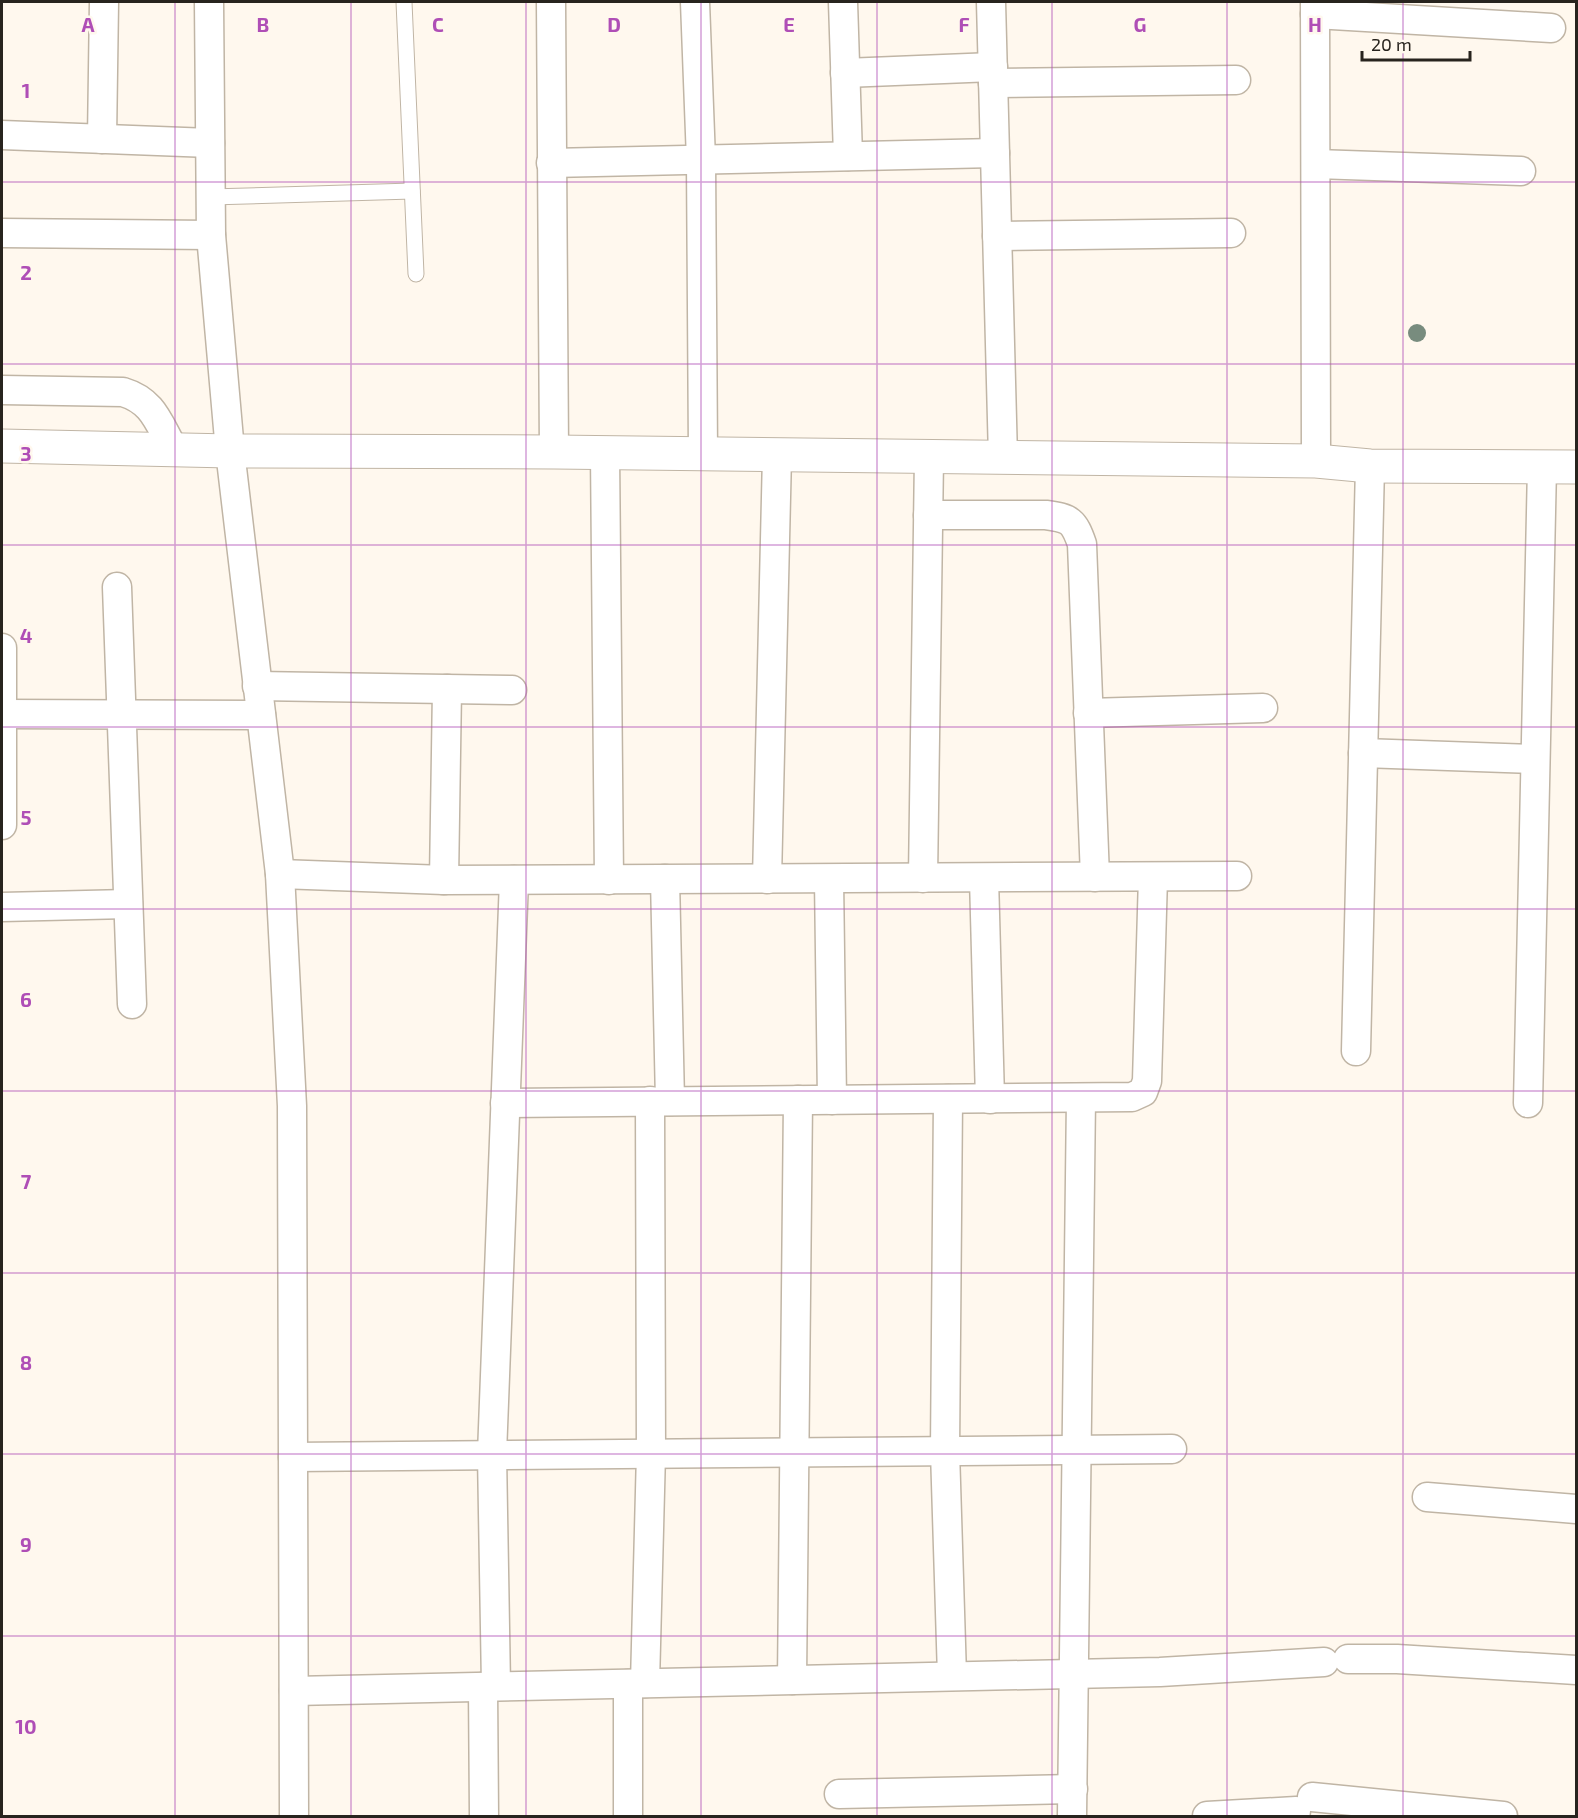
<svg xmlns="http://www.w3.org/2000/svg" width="1578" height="1818" font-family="'Exo 2',sans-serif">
	<rect width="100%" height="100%" fill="#fff8ee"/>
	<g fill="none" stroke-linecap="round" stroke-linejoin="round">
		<defs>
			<g id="lane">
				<polyline points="404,2 416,274"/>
				<polyline points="210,197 412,191"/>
			</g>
			<g id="street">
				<polyline points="209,2 211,235 230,451 280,874 292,1106 294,1816"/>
				<polyline points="551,2 554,452"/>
				<polyline points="695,2 701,160 703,454"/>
				<polyline points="843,2 848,156"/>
				<polyline points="991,2 1003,458"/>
				<polyline points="1315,2 1316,461"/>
				<polyline points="1315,14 1551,28"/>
				<polyline points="845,73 993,67"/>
				<polyline points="993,83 1236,80"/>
				<polyline points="2,135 210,143"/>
				<polyline points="102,139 104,2"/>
				<polyline points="551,163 995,153"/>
				<polyline points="1316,164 1521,171"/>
				<polyline points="2,233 211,235"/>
				<polyline points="997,236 1231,233"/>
				<path d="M 2,390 L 123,392 C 153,401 158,422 173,448"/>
				<polyline points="605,453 609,880"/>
				<path d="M 928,515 L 1046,515 C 1070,518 1074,521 1082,544 L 1095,877"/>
				<polyline points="117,587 132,1004"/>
				<polyline points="2,648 2,825"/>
				<polyline points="257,686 512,690"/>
				<polyline points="1088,713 1263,708"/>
				<polyline points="2,714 261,715"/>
				<polyline points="1363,753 1535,759"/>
				<polyline points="280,874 444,880 1237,876"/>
				<polyline points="923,878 929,457"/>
				<polyline points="984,878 990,1099"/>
				<polyline points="665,879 670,1101"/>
				<polyline points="767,879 777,455"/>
				<polyline points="829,879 832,1100"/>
				<polyline points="444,880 447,689"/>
				<polyline points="2,907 128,904"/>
				<polyline points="1356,1051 1370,466"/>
				<polyline points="948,1099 945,1451 952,1676"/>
				<polyline points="505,1103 1132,1097 1143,1092 1147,1081 1153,877"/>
				<polyline points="1528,1103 1542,467"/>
				<polyline points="293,1457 1172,1449"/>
				<polyline points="1427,1497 1576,1509"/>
				<polyline points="1348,1659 1397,1659 1576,1670"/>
				<polyline points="792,1680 798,1100"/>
				<polyline points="645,1683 651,1453 650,1101"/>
				<polyline points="628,1684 628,1816"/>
				<polyline points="496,1686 492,1454 514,880"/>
				<polyline points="483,1687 484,1816"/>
				<polyline points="294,1691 1160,1672 1324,1662"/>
				<polyline points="839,1794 1073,1789"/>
				<polyline points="1312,1797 1503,1816"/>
				<polyline points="1072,1816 1081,1098"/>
				<polyline points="1207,1816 1296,1811"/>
			</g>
			<polyline id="secondary" points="2,446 230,451 554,452 1316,461 1370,466 1576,467"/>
		</defs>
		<use href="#lane" stroke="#c0b5a5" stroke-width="17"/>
		<use href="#street" stroke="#c0b5a5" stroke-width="31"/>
		<use href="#secondary" stroke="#c0b5a5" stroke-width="35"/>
		<use href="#lane" stroke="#fff" stroke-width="15"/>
		<use href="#street" stroke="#fff" stroke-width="28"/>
		<use href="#secondary" stroke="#fff" stroke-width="33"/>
	</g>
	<circle fill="#788c7e" cx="1417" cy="333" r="9"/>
	<path fill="none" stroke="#af4eb6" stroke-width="1.5" stroke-opacity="0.55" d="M 175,2 L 175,1816M 351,2 L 351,1816M 526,2 L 526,1816M 701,2 L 701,1816M 877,2 L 877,1816M 1052,2 L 1052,1816M 1227,2 L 1227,1816M 1403,2 L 1403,1816M 2,182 L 1576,182M 2,364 L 1576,364M 2,545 L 1576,545M 2,727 L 1576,727M 2,909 L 1576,909M 2,1091 L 1576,1091M 2,1273 L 1576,1273M 2,1454 L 1576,1454M 2,1636 L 1576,1636"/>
	<g font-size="20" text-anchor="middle" font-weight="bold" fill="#af4eb6" stroke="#fff8ee" stroke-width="5" stroke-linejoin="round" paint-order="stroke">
		<text x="88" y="32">A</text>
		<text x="263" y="32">B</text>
		<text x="438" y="32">C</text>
		<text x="614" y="32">D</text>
		<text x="789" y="32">E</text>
		<text x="964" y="32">F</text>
		<text x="1140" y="32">G</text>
		<text x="1315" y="32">H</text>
		<text x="26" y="98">1</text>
		<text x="26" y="280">2</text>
		<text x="26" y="461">3</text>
		<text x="26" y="643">4</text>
		<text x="26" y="825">5</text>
		<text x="26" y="1007">6</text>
		<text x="26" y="1189">7</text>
		<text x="26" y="1370">8</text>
		<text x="26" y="1552">9</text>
		<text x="26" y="1734">10</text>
	</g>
	<rect width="1578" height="1818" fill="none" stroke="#28241e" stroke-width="6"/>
	<path d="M1362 51v9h108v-9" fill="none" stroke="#28241e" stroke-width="3"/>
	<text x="1371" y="51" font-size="18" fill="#28241e" stroke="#fff8ee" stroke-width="4.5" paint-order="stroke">20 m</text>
</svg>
